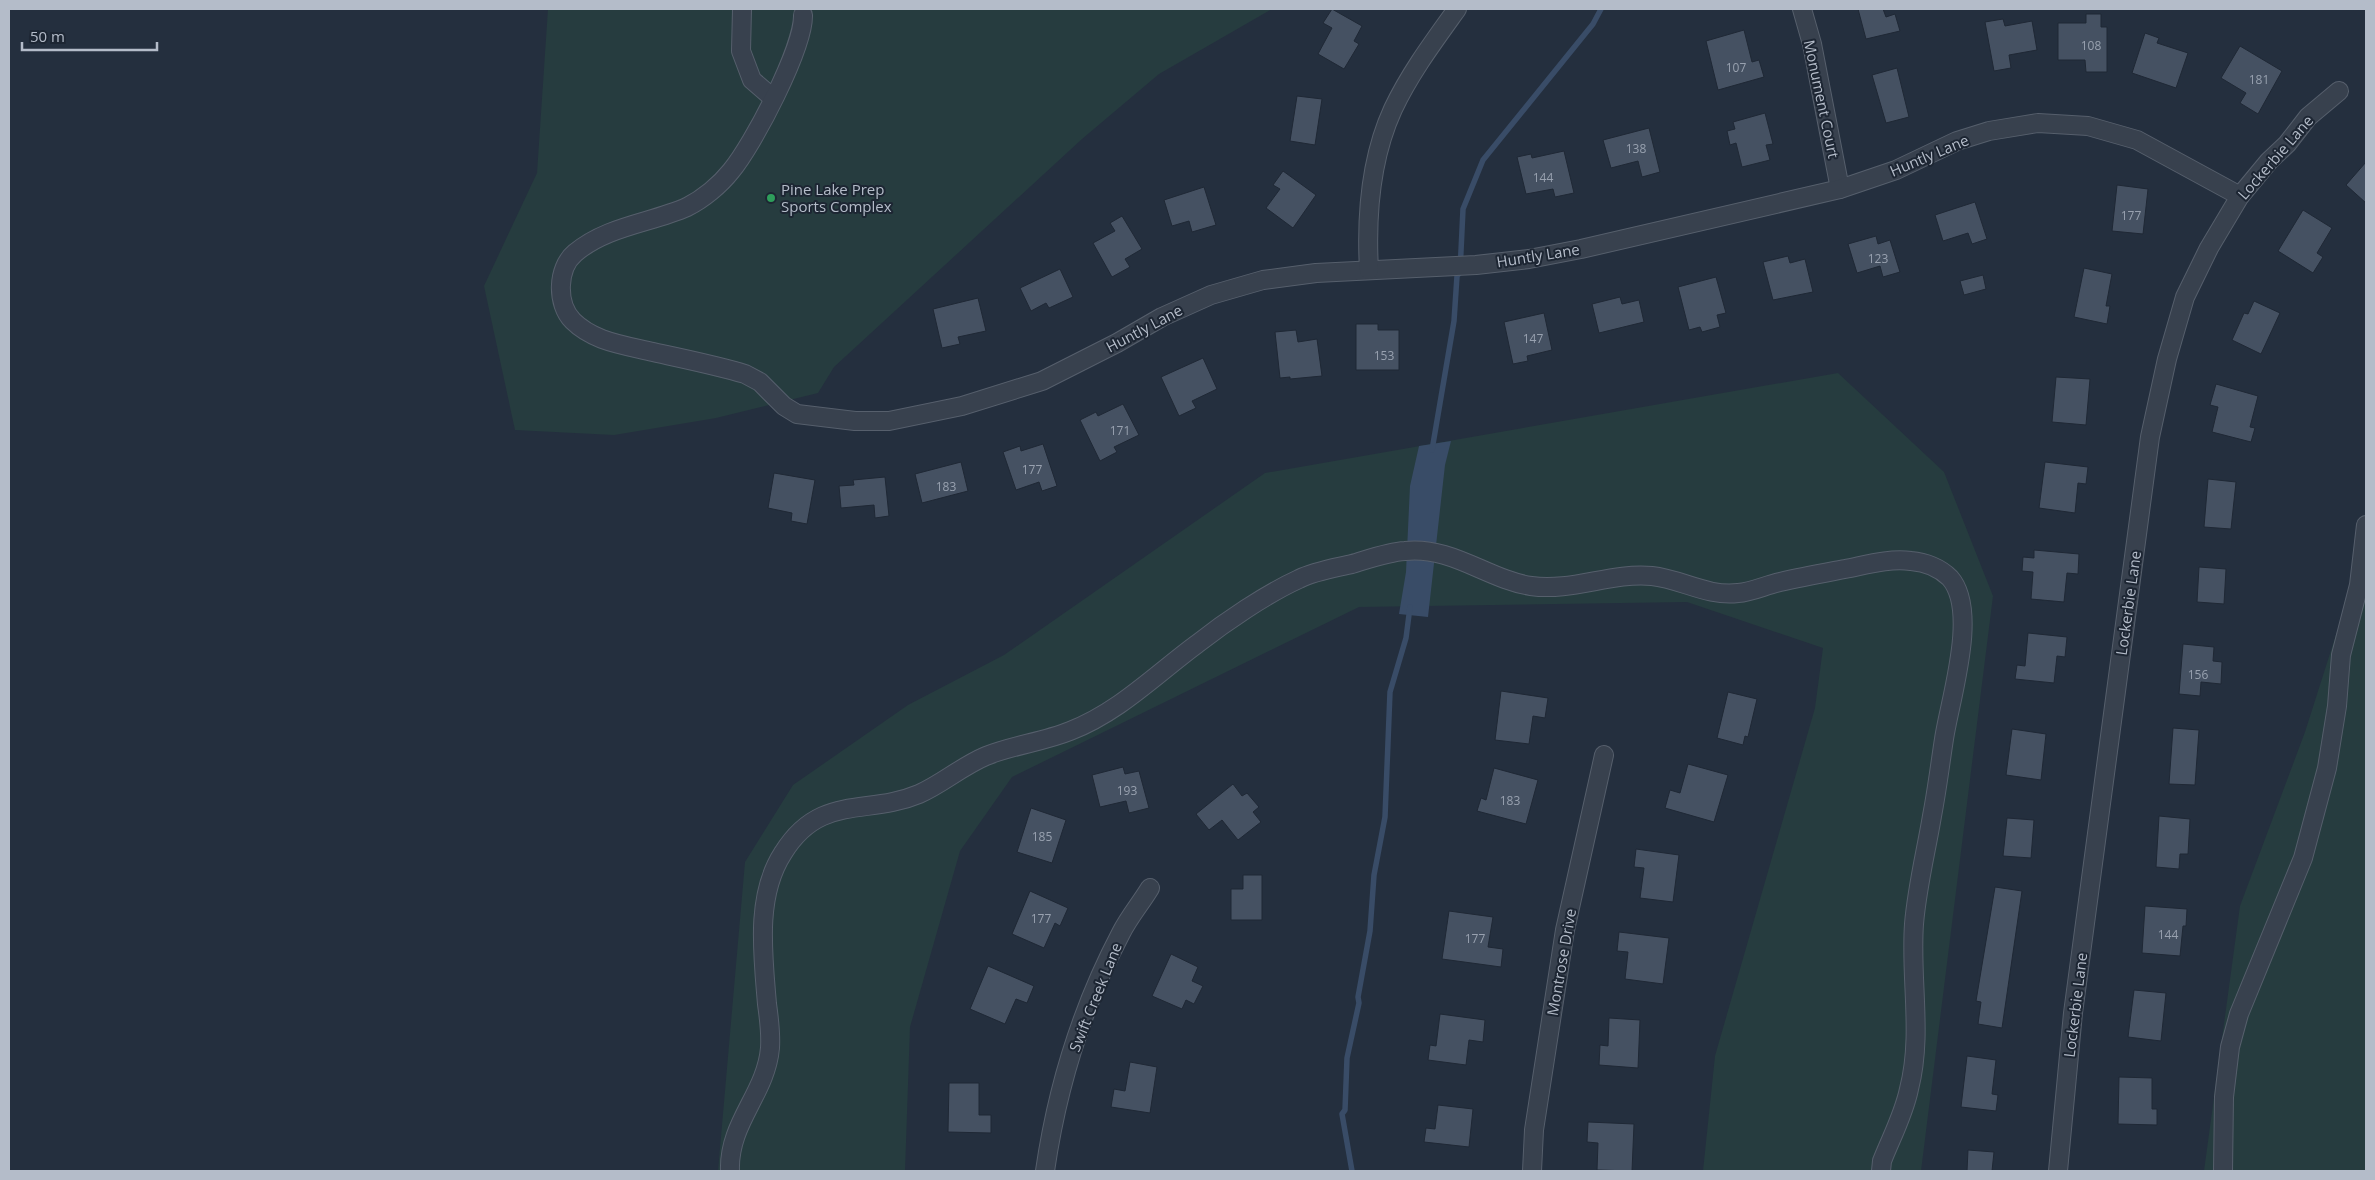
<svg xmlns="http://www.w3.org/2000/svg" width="2375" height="1180" font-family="'Open Sans',sans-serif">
	<rect width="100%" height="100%" fill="#242f3e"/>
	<g fill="#263c3f">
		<polygon points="548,9 1272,9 1159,74 1082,139 834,367 818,393 716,418 614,435 515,430 484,286 537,173"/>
		<polygon points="1838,373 1944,472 1993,596 1921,1171 1703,1171 1715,1056 1815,708 1823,648 1687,602 1359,607 1012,777 960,851 910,1027 905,1171 718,1171 745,862 793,785 908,705 1004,655 1265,473"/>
		<polygon points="2366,526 2366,1171 2204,1171 2240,906 2305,732 2362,553"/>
	</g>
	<polygon fill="#394c67" points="1451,441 1445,465 1428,617 1399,614 1406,572 1410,486 1419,446"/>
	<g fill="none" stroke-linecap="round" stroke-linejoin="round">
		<g stroke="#394c67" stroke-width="5.5">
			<polyline points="1432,450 1454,321 1457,276 1460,272 1463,209 1483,160 1593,24 1601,9"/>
			<polyline points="1352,1171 1342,1114 1345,1110 1347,1058 1359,1003 1358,997 1370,931 1374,875 1385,817 1390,692 1406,638 1410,607"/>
		</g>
	</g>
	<g fill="#455162" stroke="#1f2835">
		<polygon points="1332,9 1362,26 1354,41 1359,44 1344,69 1318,54 1332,28 1323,23"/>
		<polygon points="1858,9 1883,9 1886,17 1895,14 1900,31 1866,39"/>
		<polygon points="2086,14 2101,14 2101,27 2107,27 2107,72 2086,72 2085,60 2058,60 2058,23 2086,23"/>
		<polygon points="2003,19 2005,26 2032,21 2037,50 2009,55 2011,68 1994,71 1985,22"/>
		<polygon points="1744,30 1752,62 1759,60 1764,77 1718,90 1706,41"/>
		<polygon points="2145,33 2159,38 2157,43 2188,53 2176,88 2132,73"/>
		<polygon points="2240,46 2282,71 2258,114 2240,103 2246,93 2221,78"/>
		<polygon points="1897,68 1909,117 1886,123 1872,75"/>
		<polygon points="1297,96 1322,99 1315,145 1290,141"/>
		<polygon points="1765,113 1773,144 1766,145 1770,160 1742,167 1736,143 1730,145 1727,131 1735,129 1733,122"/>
		<polygon points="1649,128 1660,172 1642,177 1638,161 1611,168 1603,140"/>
		<polygon points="1564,151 1574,193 1555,197 1553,189 1526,194 1517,157 1531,154 1532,158"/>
		<polygon points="2366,162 2366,203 2346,185"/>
		<polygon points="1283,171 1316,195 1293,228 1266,208 1280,189 1273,185"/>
		<polygon points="2117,185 2148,189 2143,234 2112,231"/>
		<polygon points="1204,187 1216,225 1192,232 1189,221 1172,226 1164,200"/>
		<polygon points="1975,202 1987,239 1972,244 1968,233 1943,241 1935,215"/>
		<polygon points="2303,210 2332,228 2317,253 2323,257 2313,273 2278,251"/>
		<polygon points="1122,216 1142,249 1125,259 1130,267 1112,277 1093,243 1115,231 1110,223"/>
		<polygon points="1876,236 1878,244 1890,240 1900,272 1883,277 1880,266 1857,273 1848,244"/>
		<polygon points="1788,256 1790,263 1805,259 1813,292 1773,300 1763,262"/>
		<polygon points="2084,268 2112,274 2106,306 2110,306 2107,324 2074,317"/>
		<polygon points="1060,269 1073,297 1049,308 1046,303 1031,311 1020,288"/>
		<polygon points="1983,275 1986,289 1964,295 1960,281"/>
		<polygon points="1716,277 1726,313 1717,315 1720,327 1702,332 1700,327 1689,330 1678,287"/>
		<polygon points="1620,297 1622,304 1639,300 1644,322 1599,333 1592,304"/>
		<polygon points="978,298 986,331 958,337 960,344 942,348 933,309"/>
		<polygon points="2254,301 2280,313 2261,354 2232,340 2244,313 2248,314"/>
		<polygon points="1544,313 1552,350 1527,356 1528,361 1513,364 1504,322"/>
		<polygon points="1356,324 1378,324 1378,330 1399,330 1399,370 1356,370"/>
		<polygon points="1296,330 1298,342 1317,339 1322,376 1290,379 1290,377 1280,378 1275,332"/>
		<polygon points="1203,358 1217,389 1192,401 1196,408 1179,416 1161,377"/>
		<polygon points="2056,377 2090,379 2086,425 2052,422"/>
		<polygon points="2216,384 2258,396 2250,427 2255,428 2251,442 2212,432 2218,407 2210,405"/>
		<polygon points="1123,404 1139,435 1114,447 1117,452 1100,461 1080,420 1096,412 1098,416"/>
		<polygon points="1043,444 1057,486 1042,491 1039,482 1016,490 1003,452 1020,446 1021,451"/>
		<polygon points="961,462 968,491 922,503 915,474"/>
		<polygon points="2045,462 2088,467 2086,484 2078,483 2075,513 2039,508"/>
		<polygon points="774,473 815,480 807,524 791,521 792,513 768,508"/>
		<polygon points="885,477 889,516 875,518 874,505 841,508 839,486 854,485 853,480"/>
		<polygon points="2208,479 2236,482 2231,529 2204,527"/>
		<polygon points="2034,550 2079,554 2078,574 2067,573 2064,602 2031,599 2033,572 2022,571 2023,557 2034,558"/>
		<polygon points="2199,567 2226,569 2224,604 2197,602"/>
		<polygon points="2028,633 2067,637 2065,657 2057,656 2054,683 2015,679 2017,665 2025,666"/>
		<polygon points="2183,644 2214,647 2213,661 2222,662 2221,684 2201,682 2200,696 2179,694"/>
		<polygon points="1501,691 1548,698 1545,718 1533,716 1529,744 1495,740"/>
		<polygon points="1728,692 1757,699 1748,737 1745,736 1743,745 1717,738"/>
		<polygon points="2173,728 2199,730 2195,785 2169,784"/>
		<polygon points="2012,729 2046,734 2041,780 2006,775"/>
		<polygon points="1688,764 1728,775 1714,822 1665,808 1670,790 1680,793"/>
		<polygon points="1123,767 1125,774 1139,771 1149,808 1129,813 1126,801 1100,807 1092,775"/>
		<polygon points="1494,768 1538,780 1526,824 1477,811 1481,798 1486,800"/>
		<polygon points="1233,784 1242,796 1247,793 1259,807 1253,812 1261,822 1238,840 1222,820 1209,830 1196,814"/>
		<polygon points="1031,808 1066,820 1052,863 1017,852"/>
		<polygon points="2159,816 2190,819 2188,854 2180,854 2179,869 2156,867"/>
		<polygon points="2007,818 2034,820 2031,858 2003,856"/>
		<polygon points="1636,849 1679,855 1673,902 1640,898 1644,868 1634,867"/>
		<polygon points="1243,875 1262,875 1262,920 1231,920 1231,889 1243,889"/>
		<polygon points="1995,887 2022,891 2002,1028 1978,1024 1981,1002 1976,1001"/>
		<polygon points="1030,891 1068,908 1060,926 1055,923 1044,948 1012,934"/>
		<polygon points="2145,906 2187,909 2186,926 2183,926 2180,956 2142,953"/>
		<polygon points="1449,911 1493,917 1488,947 1503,949 1501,967 1442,959"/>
		<polygon points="1619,932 1669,938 1663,984 1625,979 1628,952 1617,951"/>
		<polygon points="1171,954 1198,967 1192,981 1203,986 1194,1004 1186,1000 1182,1009 1152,996"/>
		<polygon points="988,966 1034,986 1027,1003 1016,999 1005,1024 970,1009"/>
		<polygon points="2134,990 2166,993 2161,1041 2128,1037"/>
		<polygon points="1440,1014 1485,1020 1483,1042 1469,1040 1466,1065 1428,1060 1430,1045 1436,1046"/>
		<polygon points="1609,1018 1640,1020 1638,1068 1599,1065 1600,1045 1608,1046"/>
		<polygon points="1967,1056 1996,1060 1992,1094 1998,1095 1996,1111 1961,1107"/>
		<polygon points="1130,1062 1157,1067 1150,1113 1111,1107 1114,1089 1125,1091"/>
		<polygon points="2119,1077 2152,1078 2152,1109 2157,1109 2157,1125 2118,1124"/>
		<polygon points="949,1083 979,1083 979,1115 991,1115 991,1133 948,1132"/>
		<polygon points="1438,1105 1473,1109 1469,1147 1424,1142 1426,1128 1435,1129"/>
		<polygon points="1588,1122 1634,1124 1632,1171 1597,1170 1598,1143 1587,1142"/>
		<polygon points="1968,1150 1994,1152 1992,1171 1967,1171"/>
	</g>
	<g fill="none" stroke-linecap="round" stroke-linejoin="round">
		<defs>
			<g id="minor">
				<polyline points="742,9 741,51 752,80 773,98"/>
				<polyline points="1802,9 1812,44 1840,189"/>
				<path d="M 803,15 C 804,47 753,145 731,171 C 720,185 703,199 687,207 C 651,223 607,226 575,253 C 557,268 556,304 573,321 C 581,329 592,335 602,339 C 618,345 636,348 653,352 C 684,359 715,365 745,374 L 760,382 L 784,406 L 797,414 L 855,421 L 889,421 L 962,406 L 1042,381 L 1117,343 L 1162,317 L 1211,295 L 1263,280 L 1316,273 L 1476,265 L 1529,259 L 1581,249 L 1840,189 L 1896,170 L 1957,141 L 1989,131 L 2038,123 L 2088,126 L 2137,140 L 2240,196"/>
				<path d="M 1369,270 C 1366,216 1370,159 1393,109 C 1410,73 1434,41 1457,9"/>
				<path d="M 730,1171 C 728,1123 766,1094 770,1048 C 771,1033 769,1018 767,1004 C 763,955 755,896 783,853 C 820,793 867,816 919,794 C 942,784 962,766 986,756 C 1013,745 1043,742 1070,731 C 1119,712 1155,675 1197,644 C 1225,622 1266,594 1299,579 C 1315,571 1335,568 1352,564 C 1369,559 1388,552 1405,551 C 1452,546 1487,579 1531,586 C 1572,592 1611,572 1652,576 C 1681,579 1708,597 1738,593 C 1752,592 1766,585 1780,582 C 1802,577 1824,573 1845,569 C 1866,565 1889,558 1911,561 C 1925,562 1940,568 1950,578 C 1979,611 1950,699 1944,739 C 1940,765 1937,790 1932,816 C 1926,852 1917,887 1914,924 C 1910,979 1923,1035 1909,1089 C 1904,1114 1891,1138 1882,1161 L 1881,1171"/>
				<path d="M 1045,1171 C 1057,1088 1082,1007 1121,933 C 1129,917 1141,903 1150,888"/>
				<polyline points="1532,1171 1534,1130 1565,930 1604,755"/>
				<polyline points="2058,1171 2073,1013 2150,437 2167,359 2185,297 2209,248 2240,196 2269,161 2287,144 2308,117 2339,91"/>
				<polyline points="2223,1171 2224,1097 2230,1047 2239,1014 2303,858 2327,768 2337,706 2341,655 2359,585 2366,525"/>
			</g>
		</defs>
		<use href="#minor" stroke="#565f6c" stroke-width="20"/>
		<use href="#minor" stroke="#38414e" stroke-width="18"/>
	</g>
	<circle fill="#2e9e5b" stroke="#1d2633" stroke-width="2" cx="771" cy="198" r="5"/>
	<g text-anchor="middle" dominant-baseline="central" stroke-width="4" stroke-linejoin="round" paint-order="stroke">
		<g font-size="12" fill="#98a1af">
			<text x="2091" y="45">108</text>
			<text x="1736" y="67">107</text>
			<text x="2259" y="79">181</text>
			<text x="1636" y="148">138</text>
			<text x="1543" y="177">144</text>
			<text x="2131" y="215">177</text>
			<text x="1878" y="258">123</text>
			<text x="1533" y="338">147</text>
			<text x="1384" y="355">153</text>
			<text x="1120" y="430">171</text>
			<text x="1032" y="469">177</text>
			<text x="946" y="486">183</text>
			<text x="2198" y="674">156</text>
			<text x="1127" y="790">193</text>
			<text x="1510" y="800">183</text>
			<text x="1042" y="836">185</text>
			<text x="1041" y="918">177</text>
			<text x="2168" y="934">144</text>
			<text x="1475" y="938">177</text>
		</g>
		<g font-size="15" fill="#b4bcc9" stroke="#1d2633">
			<text transform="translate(1822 99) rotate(78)">Monument Court</text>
			<text transform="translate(1929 155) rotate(-23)">Huntly Lane</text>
			<text transform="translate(2275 157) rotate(-49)">Lockerbie Lane</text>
			<text transform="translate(1538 255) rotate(-9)">Huntly Lane</text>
			<text transform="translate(1144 328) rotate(-28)">Huntly Lane</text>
			<text transform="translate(2128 603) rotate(-82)">Lockerbie Lane</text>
			<text transform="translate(1561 962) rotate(-80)">Montrose Drive</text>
			<text transform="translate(1095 997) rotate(-68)">Swift Creek Lane</text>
			<text transform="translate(2075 1005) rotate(-83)">Lockerbie Lane</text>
		</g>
		<g font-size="15" fill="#b4bcc9" stroke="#1d2633" text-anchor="start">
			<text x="781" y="189">Pine Lake Prep<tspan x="781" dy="17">Sports Complex</tspan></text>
		</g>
	</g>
	<rect width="2375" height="1180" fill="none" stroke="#b4bcc9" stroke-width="20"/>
	<path d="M22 42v8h135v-8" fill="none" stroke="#b4bcc9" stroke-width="2.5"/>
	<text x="30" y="42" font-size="15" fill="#b4bcc9" stroke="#1d2633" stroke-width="4" paint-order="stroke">50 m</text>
</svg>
